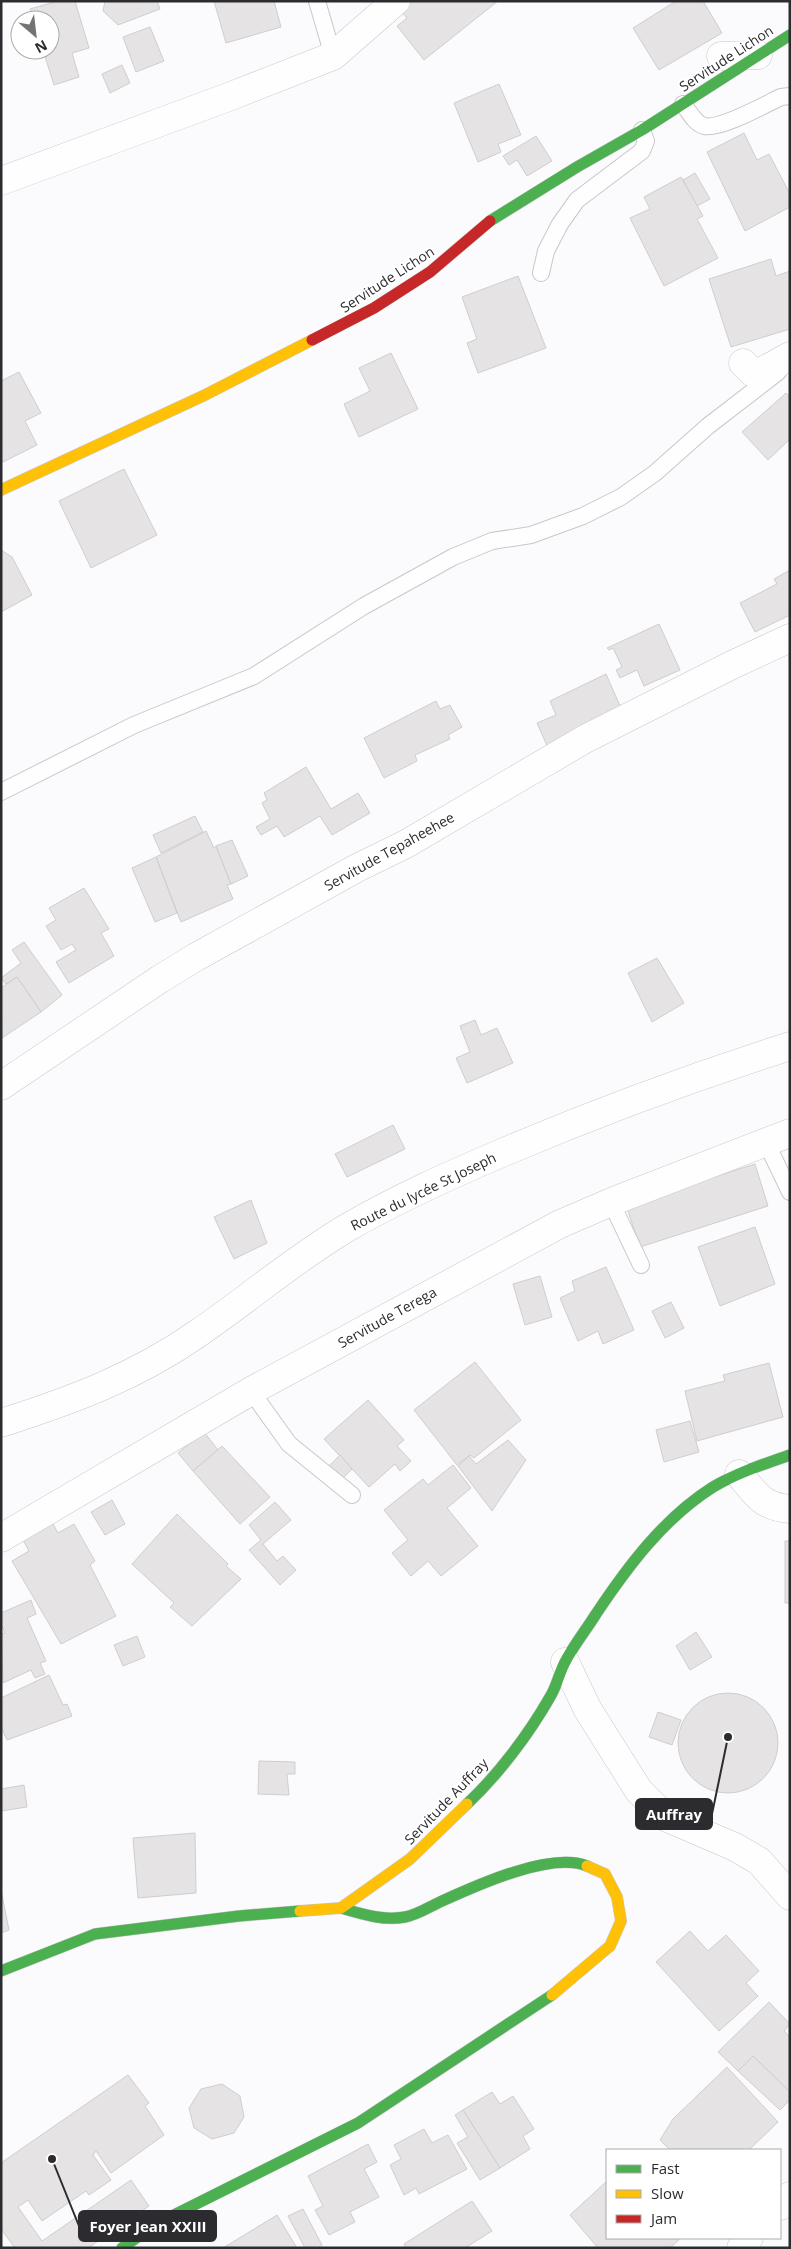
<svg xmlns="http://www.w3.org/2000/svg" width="791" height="2249" font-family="'Open Sans',sans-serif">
	<rect width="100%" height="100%" fill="#fbfbfe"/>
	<g fill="#e5e3e4" stroke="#cfcdce">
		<polygon points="58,1 75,1 89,48 72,53 79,77 54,85 43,50 50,50 50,20 34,20 30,9"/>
		<polygon points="105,1 157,1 160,9 118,25 103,11"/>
		<polygon points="214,1 274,1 281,27 226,43"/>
		<polygon points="412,1 498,1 424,60 397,26 407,18 400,10"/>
		<polygon points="676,1 703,1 722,33 659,70 633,28"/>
		<polygon points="150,27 164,61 136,72 123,37"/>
		<polygon points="122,65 130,83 110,93 102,74"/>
		<polygon points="499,84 521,135 498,144 501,152 478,162 454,103"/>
		<polygon points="744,133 757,160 769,154 790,194 790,207 745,231 707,152"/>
		<polygon points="536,136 552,161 527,176 517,160 509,165 503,156"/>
		<polygon points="695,173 710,199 697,206 683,180"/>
		<polygon points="681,177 703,216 697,219 718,258 664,286 630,218 650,209 644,197"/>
		<polygon points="771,259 776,276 790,271 790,329 731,347 709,279"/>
		<polygon points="518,276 546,348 478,373 467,343 477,339 462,297"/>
		<polygon points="391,353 418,409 359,437 344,404 370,391 359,368"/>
		<polygon points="19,372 41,413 25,421 37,445 1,463 1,381"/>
		<polygon points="786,393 790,397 790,439 768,460 742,432"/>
		<polygon points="124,469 157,535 91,568 59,501"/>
		<polygon points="1,550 12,557 32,595 1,612"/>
		<polygon points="790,570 790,615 755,632 740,603 777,584 774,579"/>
		<polygon points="659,624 680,670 644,686 637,670 620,678 616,670 622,667 613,648 609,650 607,648"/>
		<polygon points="606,674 624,715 548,748 537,723 556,715 550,701"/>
		<polygon points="436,701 440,709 450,705 462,727 448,735 450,739 415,755 417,761 384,778 364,738"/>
		<polygon points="306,767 331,809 358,793 370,813 332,835 320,816 284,837 277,826 261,835 256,827 270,819 262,803 267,800 264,793"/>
		<polygon points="195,816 203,832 161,853 153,835"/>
		<polygon points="206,831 214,848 216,846 231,884 227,885 233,899 181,922 156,857"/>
		<polygon points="232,840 248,876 231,884 216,846"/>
		<polygon points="156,857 177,913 155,922 132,868"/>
		<polygon points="84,888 109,929 101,933 114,956 69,983 56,962 76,950 72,944 61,950 46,926 56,920 49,908"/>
		<polygon points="24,942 62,995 41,1012 17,977 6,984 1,978 21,963 12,950"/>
		<polygon points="657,958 684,1003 652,1022 628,973"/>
		<polygon points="17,977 41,1012 2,1038 1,988"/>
		<polygon points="475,1020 481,1035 497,1028 513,1063 467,1083 456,1058 470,1052 460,1026"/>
		<polygon points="393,1125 405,1149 347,1177 335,1154"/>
		<polygon points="755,1164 768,1206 640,1247 626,1205"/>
		<polygon points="251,1200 267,1243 234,1259 214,1217"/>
		<polygon points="755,1227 775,1284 720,1306 698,1247"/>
		<polygon points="606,1267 634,1330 603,1344 598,1331 578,1341 560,1298 575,1291 572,1281"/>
		<polygon points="540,1276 552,1317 525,1325 513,1284"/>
		<polygon points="671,1302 684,1328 665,1338 652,1311"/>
		<polygon points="475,1362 521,1420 474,1458 470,1455 457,1465 414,1410"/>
		<polygon points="769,1363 783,1417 697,1441 685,1391 725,1381 723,1375"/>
		<polygon points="368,1400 404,1440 397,1446 411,1461 400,1471 395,1464 369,1487 324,1439"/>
		<polygon points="690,1421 699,1452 664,1462 656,1430"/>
		<polygon points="204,1432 218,1450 193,1471 178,1453"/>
		<polygon points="508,1440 526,1460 492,1511 458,1466 469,1456 476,1464"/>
		<polygon points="222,1446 270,1497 240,1524 193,1471"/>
		<polygon points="340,1455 352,1469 340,1481 327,1468"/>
		<polygon points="453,1465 471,1488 447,1508 478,1546 441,1576 428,1561 411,1576 392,1553 408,1540 384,1510 423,1479 428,1485"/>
		<polygon points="112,1500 125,1524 105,1535 91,1512"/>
		<polygon points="275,1502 291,1520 263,1544 277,1561 283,1556 296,1570 280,1585 249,1550 261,1540 249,1525"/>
		<polygon points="177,1514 228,1564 226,1566 241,1579 192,1626 170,1607 174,1603 132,1564"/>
		<polygon points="52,1522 58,1533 74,1524 95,1561 90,1565 116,1616 61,1644 12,1561 29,1551 23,1540"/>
		<rect x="785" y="1541" width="5" height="62"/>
		<polygon points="31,1600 36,1614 27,1618 46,1661 40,1663 45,1674 35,1678 31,1670 3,1683 1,1634 5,1633 1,1624 1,1613"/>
		<polygon points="696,1632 712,1657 690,1670 676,1646"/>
		<polygon points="137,1636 145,1657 123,1666 114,1645"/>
		<polygon points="49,1675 63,1705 67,1704 72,1716 7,1740 1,1727 1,1698"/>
		<circle cx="728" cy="1743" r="50"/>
		<polygon points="658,1712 681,1720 672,1745 649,1737"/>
		<polygon points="259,1761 295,1762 295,1774 287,1774 289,1795 258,1794"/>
		<polygon points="24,1785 27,1807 1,1811 1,1789"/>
		<polygon points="195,1833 196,1893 138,1898 133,1838"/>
		<polygon points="1,1890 9,1930 1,1933"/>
		<polygon points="690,1931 708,1951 726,1935 759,1971 746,1983 758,1996 719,2031 656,1962"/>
		<polygon points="769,2002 790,2024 784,2031 790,2037 790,2092 753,2056 738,2071 718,2052"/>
		<polygon points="753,2056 790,2092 790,2100 780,2110 738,2071"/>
		<polygon points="727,2067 778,2122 749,2150 670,2150 660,2140 673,2119"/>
		<polygon points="128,2075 149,2103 145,2106 164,2135 111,2173 96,2151 93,2155 111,2180 89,2195 86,2191 42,2221 28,2200 18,2207 42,2241 131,2180 149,2206 88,2248 15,2248 1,2229 1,2163"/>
		<polygon points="222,2084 240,2096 244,2117 234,2133 212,2139 194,2128 189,2108 201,2089"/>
		<polygon points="492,2092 500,2104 513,2096 534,2129 523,2136 530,2149 500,2168 463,2110"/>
		<polygon points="463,2110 500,2168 480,2180 457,2143 468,2137 455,2115"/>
		<polygon points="424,2129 432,2143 448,2135 467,2169 419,2194 416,2188 404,2195 390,2165 401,2159 394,2145"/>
		<polygon points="368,2144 377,2162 364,2169 379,2197 350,2212 355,2222 329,2235 315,2210 323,2206 308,2176"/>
		<polygon points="607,2181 607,2238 681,2238 670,2248 598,2248 570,2215"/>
		<polygon points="472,2201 492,2231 465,2248 406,2248 404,2244"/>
		<polygon points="303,2209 322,2245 317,2248 305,2248 288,2216"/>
		<polygon points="277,2215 297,2248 223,2248"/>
	</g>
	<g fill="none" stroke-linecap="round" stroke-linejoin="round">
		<defs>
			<g id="lane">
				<polyline points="317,1 333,56"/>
				<path d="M 683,104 C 689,111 694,123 704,126 C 720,130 766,104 781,97 L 790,96"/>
				<polyline points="541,273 546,251 560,224 577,200 642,151 646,141 642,130"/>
				<polyline points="1,792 134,725 254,676 364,606 453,557 492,541 531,535 583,516 621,497 655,473 708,426 778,372"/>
				<polyline points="766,1142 790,1192"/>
				<polyline points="611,1202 641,1265"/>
				<polyline points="251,1391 289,1444 352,1495"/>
			</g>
			<g id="street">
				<polyline points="721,56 758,55"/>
				<polyline points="1,181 231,96 333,56 396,1"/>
				<polyline points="743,363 752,372 759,373 790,356"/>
				<polyline points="1,1086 160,979 196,957 357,868 406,844 585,739 732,665 790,638"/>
				<path d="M 1,1423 C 73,1400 135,1377 197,1334 C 247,1300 293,1260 345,1229 C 396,1199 450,1175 504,1152 C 598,1112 693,1077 790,1046"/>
				<path d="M 739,1474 C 756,1494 762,1507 790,1509"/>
				<polyline points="1,1538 251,1391 560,1224 616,1200 790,1133"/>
				<polyline points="565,1662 588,1710 639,1791 665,1817 735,1847 759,1861 790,1896"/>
				<polyline points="780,2206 790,2196"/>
				<polyline points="741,2248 749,2238"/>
			</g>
			<g id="fast">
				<polyline points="490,221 577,167 642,130 790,35"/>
				<path d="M 467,1804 C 498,1775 529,1734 550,1697 C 557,1686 559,1673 565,1662 C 574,1645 586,1630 596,1614 C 628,1566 664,1518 713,1487 C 737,1473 764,1464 790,1455"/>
				<path d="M 341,1908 C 362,1914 383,1921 405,1917 C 417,1915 429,1907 440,1902 C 475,1886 551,1851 587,1866"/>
				<polyline points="1,1971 95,1934 239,1916 300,1911"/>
				<polyline points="122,2248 156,2224 358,2123 552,1995"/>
			</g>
			<g id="slow">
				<polyline points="1,490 205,395 312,340"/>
				<polyline points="300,1911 341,1908 410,1859 467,1804"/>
				<polyline points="552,1995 610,1946 621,1921 617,1897 605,1874 587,1866"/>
			</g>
			<polyline id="jam" points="312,340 374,308 430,272 490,221"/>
		</defs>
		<use href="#lane" stroke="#c8c8cb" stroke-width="18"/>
		<use href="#street" stroke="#c8c8cb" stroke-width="29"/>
		<use href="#fast" stroke="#c8c8cb" stroke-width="12"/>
		<use href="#slow" stroke="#c8c8cb" stroke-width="12"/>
		<use href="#jam" stroke="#c8c8cb" stroke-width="12"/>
		<use href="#lane" stroke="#fefeff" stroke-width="16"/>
		<use href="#street" stroke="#fefeff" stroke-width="28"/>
		<use href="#fast" stroke="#4caf50" stroke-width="11"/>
		<use href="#slow" stroke="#ffc107" stroke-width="11"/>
		<use href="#jam" stroke="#c62828" stroke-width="11"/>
	</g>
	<g text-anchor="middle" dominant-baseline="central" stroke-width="4" stroke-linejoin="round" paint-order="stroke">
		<g font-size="14" fill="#2c2c30" stroke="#fff">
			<text transform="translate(726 58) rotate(-33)">Servitude Lichon</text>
			<text transform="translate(387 279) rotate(-33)">Servitude Lichon</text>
			<text transform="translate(389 851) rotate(-29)">Servitude Tepaheehee</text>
			<text transform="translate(423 1191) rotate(-26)">Route du lycée St Joseph</text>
			<text transform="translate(387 1317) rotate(-29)">Servitude Terega</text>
			<text transform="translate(446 1801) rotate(-46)">Servitude Auffray</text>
		</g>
	</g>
	<path fill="none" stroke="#2c2c30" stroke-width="2" d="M728 1737L712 1814M52 2159L79 2226"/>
	<g fill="#2c2c30" stroke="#fff" stroke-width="2">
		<circle cx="728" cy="1737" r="5"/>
		<circle cx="52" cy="2159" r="5"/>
	</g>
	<g fill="#2c2c30" stroke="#2c2c30" stroke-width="2">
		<rect x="636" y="1799" width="76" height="30" rx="5"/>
		<rect x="79" y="2211" width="137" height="30" rx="5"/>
	</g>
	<g font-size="15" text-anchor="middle" font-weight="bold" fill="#fff">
		<text x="674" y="1820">Auffray</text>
		<text x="148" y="2232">Foyer Jean XXIII</text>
	</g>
	<rect width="791" height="2249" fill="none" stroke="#2c2c30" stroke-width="5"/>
	<rect x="606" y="2149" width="175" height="90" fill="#ffffff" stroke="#ababac"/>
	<rect x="616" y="2165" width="25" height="8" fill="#4caf50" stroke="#ababac"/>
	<text x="651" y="2174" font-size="15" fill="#2c2c30">Fast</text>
	<rect x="616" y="2190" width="25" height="8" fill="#ffc107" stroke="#ababac"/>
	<text x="651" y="2199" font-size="15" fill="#2c2c30">Slow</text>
	<rect x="616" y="2215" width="25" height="8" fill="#c62828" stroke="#ababac"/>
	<text x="651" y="2224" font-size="15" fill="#2c2c30">Jam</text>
	<g transform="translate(35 35) rotate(152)"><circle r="24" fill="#ffffff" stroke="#ababac"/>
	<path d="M0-4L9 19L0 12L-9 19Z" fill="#747478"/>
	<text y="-8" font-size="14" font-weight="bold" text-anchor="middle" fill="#2c2c30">N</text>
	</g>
</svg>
